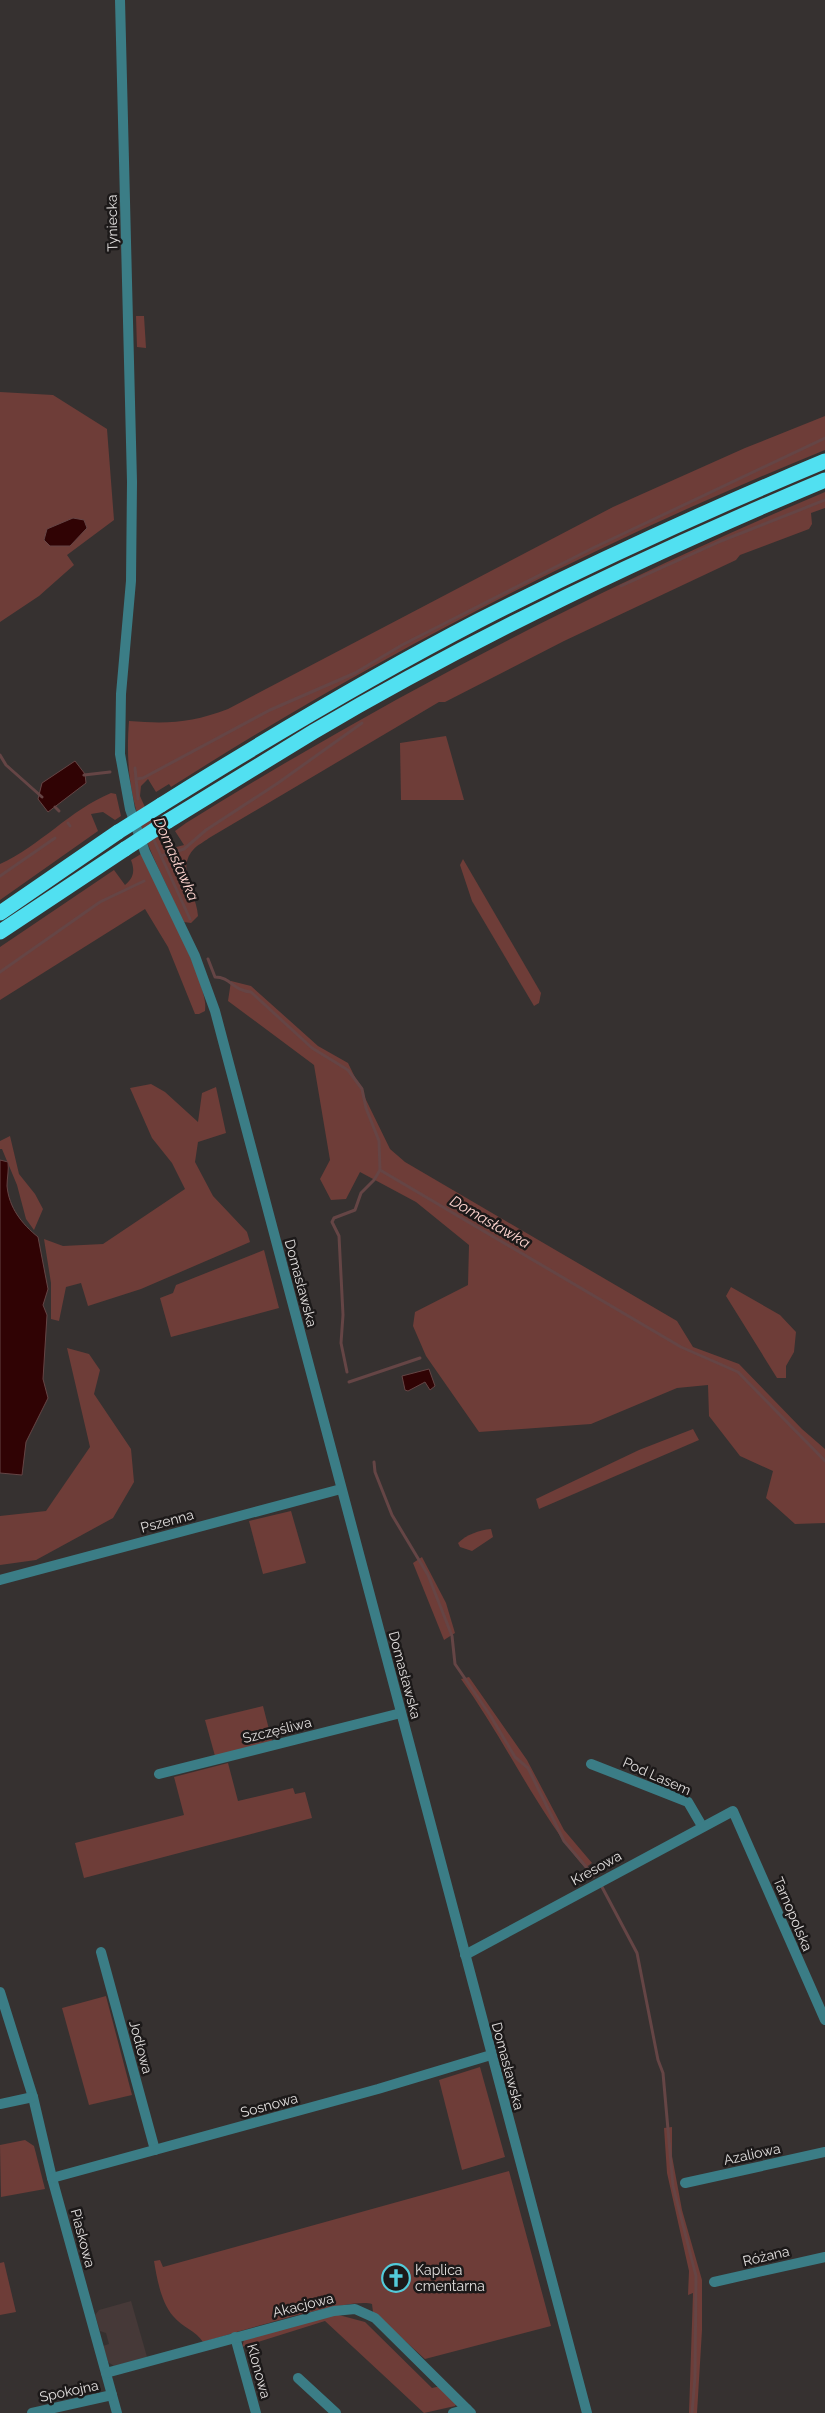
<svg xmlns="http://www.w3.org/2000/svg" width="825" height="2413" font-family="Raleway,sans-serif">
	<rect width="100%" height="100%" fill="#363130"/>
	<polygon fill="#463938" points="131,2301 147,2357 114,2366 108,2362 103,2346 109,2344 106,2333 100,2331 95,2315 99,2310"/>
	<g fill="#6e3d38">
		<polygon points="136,316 144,316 146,348 137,347"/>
		<polygon points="0,392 53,395 107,429 114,520 67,555 74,565 39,596 0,622"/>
		<path d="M 825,416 L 825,450 C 598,542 378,655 171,787 L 169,784 L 156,792 L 148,779 L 141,786 L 140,796 L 160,841 L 169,849 L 184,845 L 175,831 L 186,823 C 390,696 604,585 825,492 L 825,508 L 811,513 L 812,524 L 809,529 L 740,555 L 736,560 L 564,641 L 445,702 L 439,702 L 209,838 C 204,842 197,845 193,850 C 176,869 197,895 198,916 L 191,923 L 184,922 C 176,908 171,894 164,880 C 137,823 124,786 129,721 C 168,724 191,723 228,709 L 613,507 L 745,448 Z"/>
		<polygon points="446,736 464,800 401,800 400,743"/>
		<path d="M 111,793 L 116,794 L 121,816 L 115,820 L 103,812 L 91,814 L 98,831 L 0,900 L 0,864 C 40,846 70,810 111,793 Z"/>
		<path d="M 141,854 C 153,879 212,989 205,1011 L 199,1014 L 195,1014 L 168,947 L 145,909 L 0,1000 L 0,947 L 114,870 L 125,885 C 134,878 135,870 131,860 Z"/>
		<polygon points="463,859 541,993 539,1003 534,1006 472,901 460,865"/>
		<polygon points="231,981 251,986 318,1046 348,1063 390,1149 405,1162 677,1321 693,1347 739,1364 802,1429 825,1449 825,1523 795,1524 766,1498 773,1471 740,1456 709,1416 708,1385 677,1388 591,1424 479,1432 426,1356 413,1326 415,1312 468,1285 469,1245 416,1202 360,1172 346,1199 331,1200 320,1179 330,1160 314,1065 228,1001"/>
		<polygon points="151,1084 165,1092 198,1122 202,1093 216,1087 226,1133 198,1142 195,1162 213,1196 247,1232 250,1242 141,1289 88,1306 81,1283 66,1287 59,1321 51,1319 51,1283 44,1239 63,1246 103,1244 185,1189 172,1163 152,1138 130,1088"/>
		<polygon points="10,1136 19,1174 35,1194 43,1209 34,1230 26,1219 17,1185 2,1149 0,1149 0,1141"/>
		<polygon points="264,1250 279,1308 171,1337 160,1298 173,1293 176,1285"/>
		<polygon points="731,1287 780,1315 796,1332 794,1352 786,1366 786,1378 777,1378 726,1296"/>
		<polygon points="67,1348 89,1354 100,1370 94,1394 131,1449 134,1482 113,1518 36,1560 0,1565 0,1516 46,1511 90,1447"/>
		<polygon points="693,1429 699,1440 539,1509 536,1499 639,1450"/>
		<polygon points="291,1511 306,1563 263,1574 249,1521"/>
		<path d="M 491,1529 L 493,1537 L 472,1551 L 460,1547 L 458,1543 C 466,1535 479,1530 491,1529 Z"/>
		<polygon points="422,1557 446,1603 455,1633 444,1640 413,1563"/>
		<path d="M 469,1677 L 527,1760 L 564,1830 L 592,1863 L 585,1868 C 536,1810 505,1740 461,1679 Z"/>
		<polygon points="263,1706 272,1741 215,1756 205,1720"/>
		<polygon points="228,1763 238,1801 293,1788 295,1794 305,1792 312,1818 84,1878 75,1843 184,1815 174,1777"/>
		<polygon points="106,1996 132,2095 89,2105 62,2008"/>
		<polygon points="480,2067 505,2157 462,2170 439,2080"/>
		<polygon points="672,2127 672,2156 682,2210 702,2280 702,2330 697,2413 689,2413 693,2293 688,2295 689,2271 667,2173 664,2128"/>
		<polygon points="25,2140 34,2146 45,2189 1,2197 0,2145"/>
		<path d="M 509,2171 L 551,2326 L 425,2359 L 373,2312 L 372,2304 C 351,2296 232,2334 203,2342 C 196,2331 182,2327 173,2316 C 161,2302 157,2279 154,2261 L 160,2260 L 163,2267 Z"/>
		<polygon points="4,2262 16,2312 0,2315 0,2263"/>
		<polygon points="335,2314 365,2322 432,2388 441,2386 457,2403 455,2406 424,2413 325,2321 242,2347 244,2340"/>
	</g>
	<g fill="#300304" stroke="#654545">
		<polygon points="73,518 84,520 87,528 70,546 50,546 44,540 47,529"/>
		<polygon points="75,761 85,774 86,783 48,812 38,799 42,783"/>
		<path d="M 0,1160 L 8,1162 C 9,1170 7,1178 7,1186 C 9,1208 22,1224 38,1237 L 48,1289 L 43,1305 L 47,1315 L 43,1379 L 48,1398 L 26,1442 L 22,1475 L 0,1473 Z"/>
		<polygon points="429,1369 435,1386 430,1390 425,1382 408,1391 405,1390 402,1376"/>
	</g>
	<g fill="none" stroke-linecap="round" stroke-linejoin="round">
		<g stroke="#654545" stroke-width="3">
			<polyline points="621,586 721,541 825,500"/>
			<polyline points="0,755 6,765 42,797"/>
			<polyline points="135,768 138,799"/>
			<polyline points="84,775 110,772"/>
			<polyline points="136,779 143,778 270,710 355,673 402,645 593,548 825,438"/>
			<polyline points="55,807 59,811"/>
			<polyline points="68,823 70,826"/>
			<polyline points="152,836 190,919"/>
			<polyline points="161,856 184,849 206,830 278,783 362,723"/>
			<polyline points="0,876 55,838"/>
			<path d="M 208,959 L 215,977 C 231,977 233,991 251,992 L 312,1048 L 348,1070 L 362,1089 L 366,1108 L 379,1141 L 380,1170 L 681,1347 L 738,1372 L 825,1461"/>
			<polyline points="0,972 100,902 144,881"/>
			<polyline points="347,1372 341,1343 343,1315 339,1236 332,1222 334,1218 355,1210 361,1193 374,1180 380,1170"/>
			<polyline points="349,1382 420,1358"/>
			<polyline points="374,1462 375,1472 392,1515 428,1575 452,1636 455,1664 490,1715 515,1757 528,1768 564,1841 594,1876"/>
			<polyline points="602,1887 637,1953 658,2060 663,2073 673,2186 696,2276 695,2377 692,2413"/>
		</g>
		<g stroke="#3b7d86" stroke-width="10">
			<polyline points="0,1580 341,1489"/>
			<polyline points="591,1764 688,1802 702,1826"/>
			<polyline points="159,1774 401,1713"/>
			<polyline points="101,1952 155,2150"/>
			<polyline points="465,1955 733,1811 825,2020"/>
			<polyline points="0,1992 33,2097 52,2178 117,2413"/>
			<polyline points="0,2104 33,2097"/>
			<polyline points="52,2178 378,2089 491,2055"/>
			<polyline points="685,2183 825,2152"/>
			<polyline points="714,2282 825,2257"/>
			<polyline points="235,2337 256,2413"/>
			<polyline points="106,2373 334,2311 355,2309 375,2318 471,2413"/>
			<polyline points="298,2378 336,2413"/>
			<polyline points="32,2413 112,2395"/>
			<polyline points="453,2413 467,2409"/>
		</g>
		<polyline stroke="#3b7d86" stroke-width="10" points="120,0 132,482 131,581 121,694 120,754 130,809 145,852 195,956 215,1011 587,2413"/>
		<g stroke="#51e0f1" stroke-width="15">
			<path d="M 161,805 C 265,740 370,677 478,621 C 592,563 708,510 825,461"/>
			<path d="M 168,821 C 217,791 265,761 313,732 C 476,636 651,553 825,480"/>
			<polyline points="0,913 118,832"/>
			<polyline points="0,932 125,849"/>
		</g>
		<g stroke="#51e0f1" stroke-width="15">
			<polyline points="118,832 161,805"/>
			<polyline points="125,849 168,821"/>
		</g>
	</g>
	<defs>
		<symbol id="church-ring" viewBox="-11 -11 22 22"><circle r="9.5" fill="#1c1919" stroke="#53cbda" stroke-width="1.5"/><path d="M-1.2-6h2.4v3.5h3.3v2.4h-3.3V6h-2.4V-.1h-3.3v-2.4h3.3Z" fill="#53cbda"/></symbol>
	</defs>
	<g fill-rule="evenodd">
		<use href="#church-ring" x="380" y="2262" width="32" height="32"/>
	</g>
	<g text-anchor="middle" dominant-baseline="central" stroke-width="5" stroke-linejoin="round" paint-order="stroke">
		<g font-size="14" fill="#e1dedd" stroke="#1c1919">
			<text transform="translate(112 223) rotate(-91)">Tyniecka</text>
			<text transform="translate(301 1283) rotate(75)">Domasławska</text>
			<text transform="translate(167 1521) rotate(-15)">Pszenna</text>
			<text transform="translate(405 1675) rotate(75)">Domasławska</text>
			<text transform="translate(277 1730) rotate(-14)">Szczęśliwa</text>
			<text transform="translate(657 1776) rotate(24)">Pod Lasem</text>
			<text transform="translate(596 1868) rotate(-29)">Kresowa</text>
			<text transform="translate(793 1914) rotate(67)">Tarnopolska</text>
			<text transform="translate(141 2047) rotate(75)">Jodłowa</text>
			<text transform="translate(508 2066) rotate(75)">Domasławska</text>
			<text transform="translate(269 2105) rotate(-15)">Sosnowa</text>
			<text transform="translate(752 2154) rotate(-12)">Azaliowa</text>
			<text transform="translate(83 2238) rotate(75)">Piaskowa</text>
			<text transform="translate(766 2256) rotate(-13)">Różana</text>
			<text transform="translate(303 2305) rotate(-14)">Akacjowa</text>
			<text transform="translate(259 2371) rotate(75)">Klonowa</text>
			<text transform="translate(69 2391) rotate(-12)">Spokojna</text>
		</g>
		<g font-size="14" fill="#e1dedd" stroke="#1c1919" text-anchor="start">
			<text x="415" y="2270">Kaplica<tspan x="415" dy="16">cmentarna</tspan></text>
		</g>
		<g font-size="15" font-style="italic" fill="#fed4cf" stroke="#1c1919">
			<text transform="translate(176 859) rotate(66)">Domasławka</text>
			<text transform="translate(490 1222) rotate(30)">Domasławka</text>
		</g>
	</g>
</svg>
